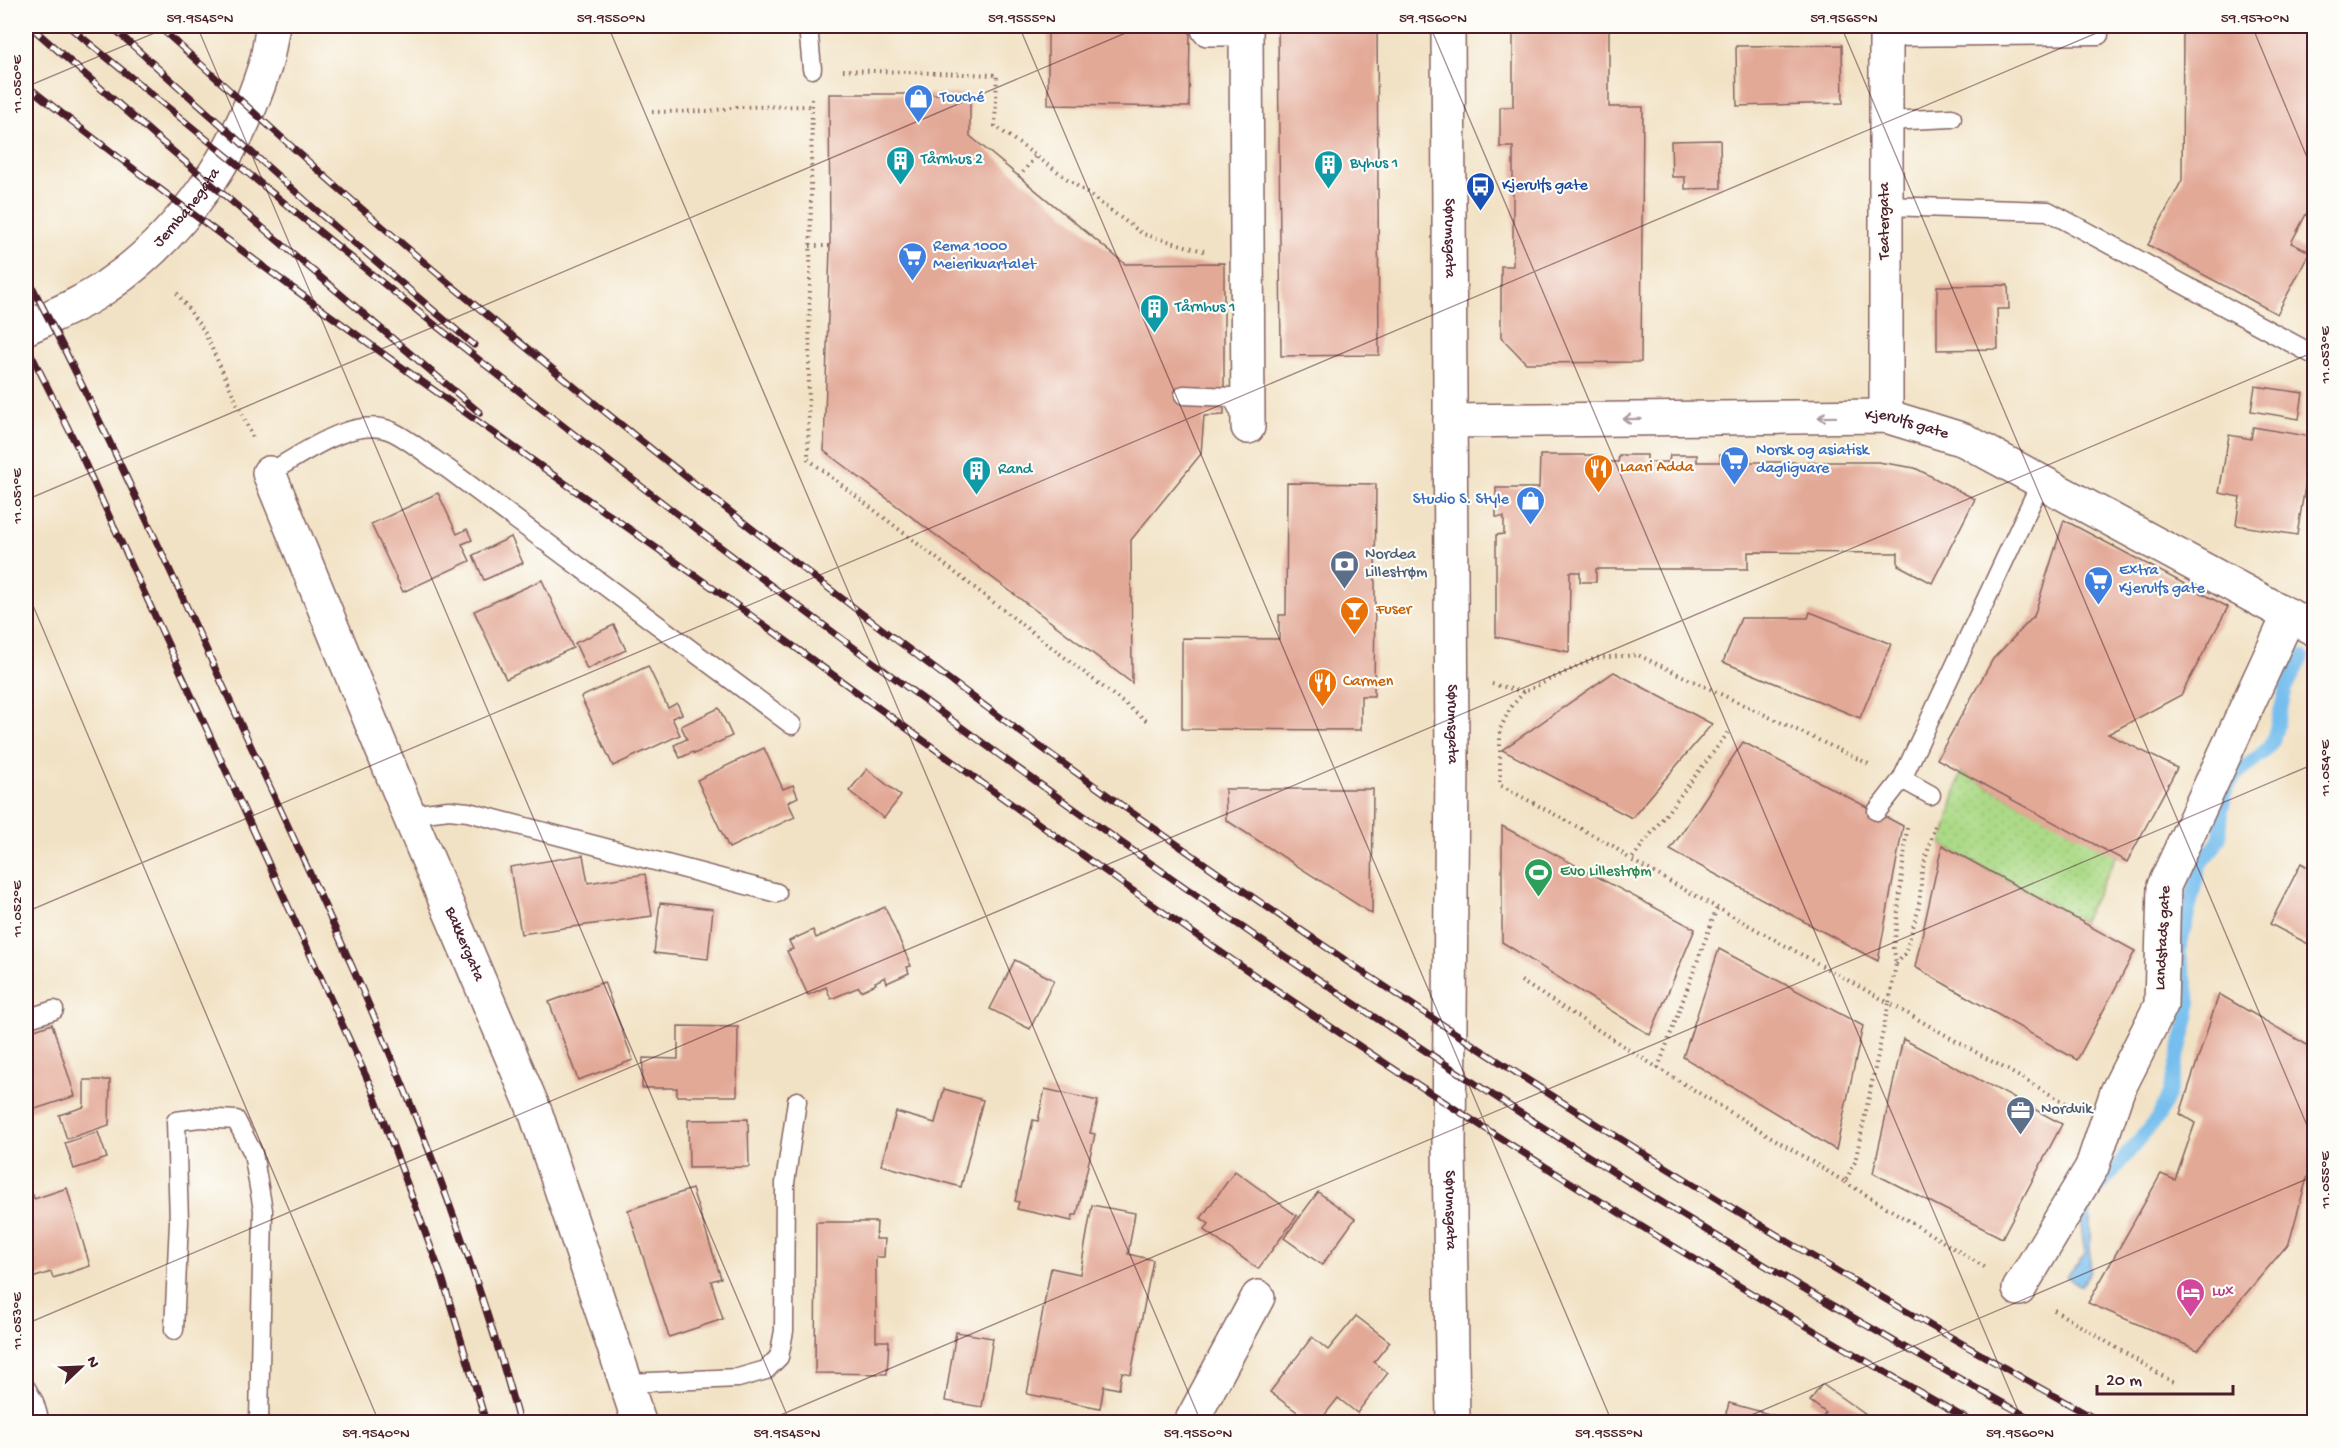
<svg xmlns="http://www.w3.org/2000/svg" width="2340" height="1448" font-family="'Gochi Hand',sans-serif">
	<defs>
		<pattern id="park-dots" width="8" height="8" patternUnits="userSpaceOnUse" patternTransform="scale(1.5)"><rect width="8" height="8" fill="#acda87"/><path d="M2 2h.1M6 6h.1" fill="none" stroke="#96bb75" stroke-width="1.8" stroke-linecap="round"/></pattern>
	</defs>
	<rect width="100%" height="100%" fill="#fdfcf7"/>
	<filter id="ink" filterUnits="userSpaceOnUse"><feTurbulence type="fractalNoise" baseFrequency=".0167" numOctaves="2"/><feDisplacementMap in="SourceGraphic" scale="12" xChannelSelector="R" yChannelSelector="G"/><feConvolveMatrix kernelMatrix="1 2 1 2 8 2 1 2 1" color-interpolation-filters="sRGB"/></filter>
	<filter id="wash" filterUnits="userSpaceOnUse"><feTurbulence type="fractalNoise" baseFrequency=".008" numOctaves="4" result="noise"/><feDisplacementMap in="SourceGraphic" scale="24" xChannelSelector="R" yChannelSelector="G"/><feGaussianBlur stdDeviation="1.35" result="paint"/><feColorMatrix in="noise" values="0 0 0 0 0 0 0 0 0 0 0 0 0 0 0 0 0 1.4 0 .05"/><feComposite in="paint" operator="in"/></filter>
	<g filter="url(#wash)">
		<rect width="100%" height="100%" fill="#f2e2c5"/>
		<polygon fill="url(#park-dots)" stroke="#7b7c59" stroke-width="1.5" points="1961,772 2117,855 2082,922 1942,845"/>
		<polygon fill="#75beee" stroke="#606e8c" stroke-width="1.5" points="2104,1175 2109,1179 2090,1206 2090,1270 2082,1286 2066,1277 2085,1254 2079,1210"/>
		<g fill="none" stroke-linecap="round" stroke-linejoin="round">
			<polyline stroke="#75beee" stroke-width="14" points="2097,1190 2159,1116 2169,1093 2189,1013 2190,1003 2179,951 2200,864 2215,846 2220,837 2222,809 2227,788 2237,774 2265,751 2273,741 2286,688 2302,657"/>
		</g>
		<g id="blocks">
			<g fill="#e3a997">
				<polygon points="1048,26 1190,26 1189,107 1048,105"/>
				<polygon points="1278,26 1377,26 1379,355 1281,356"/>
				<polygon points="1513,26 1609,26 1609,107 1643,107 1641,362 1526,363 1501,337 1501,266 1513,266 1513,147 1500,147 1500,107 1513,107"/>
				<polygon points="2183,26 2314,26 2314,199 2291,243 2310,252 2277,314 2148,245 2182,180"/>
				<polygon points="1842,45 1843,103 1737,106 1736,46"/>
				<polygon points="829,94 970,94 970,136 1125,264 1224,263 1224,415 1204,416 1201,454 1131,540 1132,683 824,451 830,246"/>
				<polygon points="1720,140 1721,188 1685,189 1685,177 1672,177 1671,141"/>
				<polygon points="2008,285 2009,309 1997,309 1998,349 1937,350 1937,286"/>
				<polygon points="2255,386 2303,393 2299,419 2251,411"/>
				<polygon points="2253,427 2313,437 2297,535 2236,525 2240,497 2219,493 2229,435 2251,439"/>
				<polygon points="1540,455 1597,455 1597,462 1618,462 1619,455 1647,455 1647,462 1669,462 1670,455 1697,455 1697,462 1720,462 1720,455 1747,455 1747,462 1878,462 1915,468 1975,499 1932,583 1898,565 1898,553 1748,552 1748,569 1596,569 1596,582 1580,582 1580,572 1570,572 1569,652 1496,637 1496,535 1504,534 1504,517 1496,517 1496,488 1539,488"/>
				<polygon points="1287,483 1376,484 1374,696 1361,696 1361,730 1182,729 1182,638 1279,639 1279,615 1286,615"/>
				<polygon points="438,493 457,534 467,529 472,540 462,544 470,561 403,592 371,524"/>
				<polygon points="2064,520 2228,607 2181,695 2108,734 2177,768 2127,862 1937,759 1993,659 2034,616"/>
				<polygon points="511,537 523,563 484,580 473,555"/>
				<polygon points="542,580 573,648 506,679 474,611"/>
				<polygon points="1810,612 1891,644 1860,718 1723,662 1741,618 1808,618"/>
				<polygon points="614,625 626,650 587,669 575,643"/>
				<polygon points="648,666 668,708 677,703 682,714 672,718 680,735 613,766 581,697"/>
				<polygon points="1614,672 1712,724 1632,818 1502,750"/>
				<polygon points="719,708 732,736 694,754 693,752 680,758 674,745 687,739 681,726"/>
				<polygon points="1743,742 1903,826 1878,961 1670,850"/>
				<polygon points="764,748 783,789 793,785 798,797 788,802 795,817 729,848 697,780"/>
				<polygon points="867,769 901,796 884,818 849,791"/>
				<polygon points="1225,789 1373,789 1372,914 1226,820"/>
				<polygon points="1502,826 1695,929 1650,1035 1502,942"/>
				<polygon points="1942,845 2135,951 2077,1060 1915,967"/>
				<polygon points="583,855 588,883 645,874 652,916 521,934 510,867"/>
				<polygon points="2301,863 2314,871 2314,947 2270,924"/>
				<polygon points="660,903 713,909 708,959 654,953"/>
				<polygon points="885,907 911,966 907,967 909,973 887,983 885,977 875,982 876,984 861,991 859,987 831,999 826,987 808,995 787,951 793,949 789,941 813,930 816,938"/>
				<polygon points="1719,949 1863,1026 1836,1150 1683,1057"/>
				<polygon points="1015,960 1054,980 1030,1029 990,1009"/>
				<polygon points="604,982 633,1060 578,1080 549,1002"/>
				<polygon points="2219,994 2314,1049 2314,1153 2289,1243 2198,1350 2088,1303 2161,1174 2175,1180 2195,1123 2180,1114"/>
				<polygon points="52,1024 75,1096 26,1112 26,1033"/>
				<polygon points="678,1026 738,1027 737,1096 677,1096 677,1088 642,1088 643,1058 678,1059"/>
				<polygon points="1903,1039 2062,1124 2002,1238 1873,1173"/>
				<polygon points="84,1080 110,1080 109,1125 67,1139 59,1115 84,1107"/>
				<polygon points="944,1089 983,1100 961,1187 881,1165 896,1112 935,1123"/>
				<polygon points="1045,1089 1098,1101 1090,1133 1095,1134 1077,1215 1073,1215 1072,1221 1017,1209 1019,1202 1015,1201 1033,1120 1038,1121"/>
				<polygon points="748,1119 749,1167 689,1168 688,1120"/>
				<polygon points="98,1132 107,1158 74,1169 65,1143"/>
				<polygon points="1235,1171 1297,1216 1258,1269 1204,1230 1209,1224 1201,1218"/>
				<polygon points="67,1188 90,1266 53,1278 51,1272 26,1280 26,1198 33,1195 34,1199"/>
				<polygon points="692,1189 721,1278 711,1281 723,1319 669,1337 628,1210"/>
				<polygon points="1318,1192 1355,1219 1322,1265 1284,1238"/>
				<polygon points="1092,1205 1135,1213 1128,1254 1153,1260 1131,1374 1122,1372 1119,1389 1104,1386 1100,1408 1027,1394 1051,1268 1080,1274"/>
				<polygon points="816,1222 877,1222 876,1239 885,1239 884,1257 876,1257 876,1341 889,1341 887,1374 815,1373"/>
				<polygon points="1356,1316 1390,1342 1374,1362 1388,1373 1357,1413 1338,1398 1319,1422 1311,1422 1270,1392 1312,1337 1328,1350"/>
				<polygon points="956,1332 993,1338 982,1407 945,1401"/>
				<polygon points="1822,1384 1876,1422 1819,1422 1826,1413 1810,1401"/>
				<polygon points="1729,1403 1791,1420 1790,1422 1724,1422"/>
				<polygon points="936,1415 972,1421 972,1422 935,1422"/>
			</g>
		</g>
	</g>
	<g filter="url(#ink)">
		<use href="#blocks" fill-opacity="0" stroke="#856361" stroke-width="1.5"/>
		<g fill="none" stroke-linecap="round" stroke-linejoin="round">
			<defs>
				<g id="lane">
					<polyline points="808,26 812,69"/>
					<polyline points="1886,37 2099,35"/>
					<polyline points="1886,121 1952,118"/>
					<polyline points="1885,206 2048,211 2314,355"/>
					<polyline points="1184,395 1232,397 1243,418"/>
					<path d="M 269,473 C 301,455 353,415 391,431 C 406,437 433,459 448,469 L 792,725"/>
					<polyline points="1902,779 1931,795"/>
					<polyline points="1877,811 1902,779 2041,482"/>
					<polyline points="409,815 449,810 468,812 777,893"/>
					<polyline points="26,1019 54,1010"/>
					<polyline points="174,1330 179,1222 176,1121 200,1118 236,1120 253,1153 263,1210 259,1422"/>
					<polyline points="628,1383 738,1378 766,1370 779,1357 784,1331 785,1183 797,1101"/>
					<polyline points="26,1388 34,1402 40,1422"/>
				</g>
				<g id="street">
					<polyline points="1208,29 1246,29 1248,427"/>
					<polyline points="1886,416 1886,26"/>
					<path id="s1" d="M 1450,421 L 1886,416 L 1964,440 L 2314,629"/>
					<path id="s2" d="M 269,473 L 409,815 L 536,1114 L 639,1422"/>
					<polyline points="2019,1289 2092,1167 2117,1092 2161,1005 2164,886 2289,615"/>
					<polyline points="1191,1422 1258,1297"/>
				</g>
				<g id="secondary">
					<path id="s3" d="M 1448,26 L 1452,760 L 1449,1147 L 1453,1422"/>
				</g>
				<g id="primary">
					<path id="s4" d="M 26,328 C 53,315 82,304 107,286 C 182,235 238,152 265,66 C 269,53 270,39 273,26"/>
				</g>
			</defs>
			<use href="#lane" stroke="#856361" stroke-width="21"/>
			<use href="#street" stroke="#856361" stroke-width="36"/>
			<use href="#secondary" stroke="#856361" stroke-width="36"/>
			<use href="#primary" stroke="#856361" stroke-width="36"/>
			<g stroke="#856361" stroke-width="4" stroke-dasharray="1.5 4.5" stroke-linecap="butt">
				<polyline points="328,26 328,28"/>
				<polyline points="843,70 997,75 995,126 1143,234 1207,252"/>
				<polyline points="812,99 808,459 1147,721"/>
				<polyline points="652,112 708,111 738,107 812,106"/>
				<polyline points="1019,177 1036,156"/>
				<polyline points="810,246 830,246"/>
				<polyline points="177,293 204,331 253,438"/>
				<polyline points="1492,684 1524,692 1595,658 1638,655 1871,765"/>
				<polyline points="1524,692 1511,707 1500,729 1500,785 1613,846 1631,860"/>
				<polyline points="1907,828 1894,948 1896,964 1889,1003 2071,1106"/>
				<polyline points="1896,964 1905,954 1919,907 1922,871 1935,825"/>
				<polyline points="1521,981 1658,1068 1845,1182 1855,1162 1889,1003 1631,860 1728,733"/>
				<polyline points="1658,1068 1717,908"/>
				<polyline points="1845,1182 1986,1268"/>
				<polyline points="2054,1310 2176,1384"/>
			</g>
			<use href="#lane" stroke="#fff" stroke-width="18"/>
			<use href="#street" stroke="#fff" stroke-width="33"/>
			<use href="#secondary" stroke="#fff" stroke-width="33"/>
			<use href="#primary" stroke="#fff" stroke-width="33"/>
			<defs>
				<g id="rail">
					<polyline points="30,26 155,136 480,413"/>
					<path d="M 68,26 C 200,133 330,242 464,348 C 963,742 1479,1115 2037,1422"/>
					<polyline points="111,26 317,211 474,345"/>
					<path d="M 158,26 C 218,79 277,134 337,187 C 461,296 589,400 718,502 C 1153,846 1616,1154 2101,1422"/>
					<path d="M 26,85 C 242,257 470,416 696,576 C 886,712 1073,852 1266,983 C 1495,1140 1731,1285 1972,1422"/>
					<path d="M 26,275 C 106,427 176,584 248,740 C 353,965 455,1182 519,1422"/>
					<polyline points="26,344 77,446 371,1087 443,1280 486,1422"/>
				</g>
			</defs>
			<use href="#rail" stroke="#4a1f2b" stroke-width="7"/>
			<use href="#rail" stroke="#fdfcf7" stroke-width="4.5" stroke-dasharray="14" stroke-linecap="butt"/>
		</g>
		<defs><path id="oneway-shaft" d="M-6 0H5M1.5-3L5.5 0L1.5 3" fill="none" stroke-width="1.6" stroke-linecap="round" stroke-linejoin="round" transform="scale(1.5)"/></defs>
		<g stroke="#ae9aa0">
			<use href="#oneway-shaft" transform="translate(1827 417) rotate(179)"/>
			<use href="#oneway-shaft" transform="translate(1632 419) rotate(179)"/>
		</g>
	</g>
	<path fill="none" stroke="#4a1f2b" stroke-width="1.5" stroke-opacity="0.45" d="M 197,26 L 790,1422M 608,26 L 1201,1422M 1019,26 L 1612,1422M 1430,26 L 2023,1422M 1841,26 L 2314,1142M 2252,26 L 2314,174M 26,87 L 171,26M 26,500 L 1142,26M 26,589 L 379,1422M 26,912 L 2113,26M 26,1324 L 2314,352M 764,1422 L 2314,764M 1735,1422 L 2314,1176"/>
	<defs>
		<symbol id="shop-pin" viewBox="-11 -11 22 30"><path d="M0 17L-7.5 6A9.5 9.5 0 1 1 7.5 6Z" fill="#3f7fe0" stroke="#fdfcf7"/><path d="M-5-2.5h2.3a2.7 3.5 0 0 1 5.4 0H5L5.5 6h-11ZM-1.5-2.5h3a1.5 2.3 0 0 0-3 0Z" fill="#fff"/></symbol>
		<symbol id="building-pin" viewBox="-11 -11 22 30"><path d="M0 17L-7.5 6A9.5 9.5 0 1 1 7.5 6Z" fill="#0f9aa8" stroke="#fdfcf7"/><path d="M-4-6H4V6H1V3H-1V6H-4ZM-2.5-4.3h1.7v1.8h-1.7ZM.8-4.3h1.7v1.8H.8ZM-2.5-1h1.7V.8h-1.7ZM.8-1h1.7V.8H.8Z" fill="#fff"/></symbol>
		<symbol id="bus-pin" viewBox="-11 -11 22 30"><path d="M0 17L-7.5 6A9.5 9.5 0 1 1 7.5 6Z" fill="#1a4fb4" stroke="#fdfcf7"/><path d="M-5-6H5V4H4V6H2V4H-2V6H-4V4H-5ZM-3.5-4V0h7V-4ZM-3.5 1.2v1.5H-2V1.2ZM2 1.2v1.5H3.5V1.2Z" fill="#fff"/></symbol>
		<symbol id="supermarket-pin" viewBox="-11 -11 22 30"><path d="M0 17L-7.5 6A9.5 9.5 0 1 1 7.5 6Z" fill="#3f7fe0" stroke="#fdfcf7"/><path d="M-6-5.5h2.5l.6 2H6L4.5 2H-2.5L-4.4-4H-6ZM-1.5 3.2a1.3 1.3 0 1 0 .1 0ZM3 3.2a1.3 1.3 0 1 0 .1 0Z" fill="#fff"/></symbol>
		<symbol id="restaurant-pin" viewBox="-11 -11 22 30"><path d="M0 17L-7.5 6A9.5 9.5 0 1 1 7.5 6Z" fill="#e8710a" stroke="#fdfcf7"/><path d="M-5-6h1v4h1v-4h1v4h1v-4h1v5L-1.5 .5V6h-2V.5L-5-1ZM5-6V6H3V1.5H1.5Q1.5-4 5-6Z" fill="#fff"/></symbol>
		<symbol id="bank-pin" viewBox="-11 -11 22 30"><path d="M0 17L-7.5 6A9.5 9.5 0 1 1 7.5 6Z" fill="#5c6f8a" stroke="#fdfcf7"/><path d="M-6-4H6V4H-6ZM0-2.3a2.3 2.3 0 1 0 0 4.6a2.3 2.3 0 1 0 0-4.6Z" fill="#fff"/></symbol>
		<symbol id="bar-pin" viewBox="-11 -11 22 30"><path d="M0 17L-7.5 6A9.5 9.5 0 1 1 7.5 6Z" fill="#e8710a" stroke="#fdfcf7"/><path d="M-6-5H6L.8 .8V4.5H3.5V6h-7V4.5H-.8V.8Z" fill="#fff"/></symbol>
		<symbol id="stadium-pin" viewBox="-11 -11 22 30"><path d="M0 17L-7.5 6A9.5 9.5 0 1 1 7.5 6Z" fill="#2e9e5b" stroke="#fdfcf7"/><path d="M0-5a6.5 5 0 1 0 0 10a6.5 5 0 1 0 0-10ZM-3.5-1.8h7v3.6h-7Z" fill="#fff"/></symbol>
		<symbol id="office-pin" viewBox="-11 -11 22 30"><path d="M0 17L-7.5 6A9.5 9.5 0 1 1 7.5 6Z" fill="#5c6f8a" stroke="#fdfcf7"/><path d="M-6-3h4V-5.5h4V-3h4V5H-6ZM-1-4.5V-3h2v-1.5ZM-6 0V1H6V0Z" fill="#fff"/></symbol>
		<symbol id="hotel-pin" viewBox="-11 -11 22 30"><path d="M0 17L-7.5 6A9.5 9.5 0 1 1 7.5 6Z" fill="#d1479c" stroke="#fdfcf7"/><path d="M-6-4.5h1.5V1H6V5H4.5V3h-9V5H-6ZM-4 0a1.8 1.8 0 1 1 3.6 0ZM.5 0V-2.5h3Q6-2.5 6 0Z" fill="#fff"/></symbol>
	</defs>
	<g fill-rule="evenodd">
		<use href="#shop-pin" x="902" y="82" width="33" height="45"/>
		<use href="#building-pin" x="884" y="144" width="33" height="45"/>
		<use href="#building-pin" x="1312" y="148" width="33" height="45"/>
		<use href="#bus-pin" x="1464" y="170" width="33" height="45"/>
		<use href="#supermarket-pin" x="896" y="240" width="33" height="45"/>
		<use href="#building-pin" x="1138" y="292" width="33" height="45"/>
		<use href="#supermarket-pin" x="1718" y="444" width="33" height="45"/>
		<use href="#restaurant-pin" x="1582" y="452" width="33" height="45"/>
		<use href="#building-pin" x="960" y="454" width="33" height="45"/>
		<use href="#shop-pin" x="1514" y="484" width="33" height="45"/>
		<use href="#bank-pin" x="1328" y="548" width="33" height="45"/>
		<use href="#supermarket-pin" x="2082" y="564" width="33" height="45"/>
		<use href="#bar-pin" x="1338" y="594" width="33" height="45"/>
		<use href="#restaurant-pin" x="1306" y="666" width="33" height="45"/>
		<use href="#stadium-pin" x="1522" y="856" width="33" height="45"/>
		<use href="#office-pin" x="2004" y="1094" width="33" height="45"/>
		<use href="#hotel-pin" x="2174" y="1276" width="33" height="45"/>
	</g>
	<g text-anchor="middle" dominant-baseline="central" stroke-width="4.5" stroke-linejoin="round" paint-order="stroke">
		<g font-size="16" fill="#366cbe" stroke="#fdfcf7" text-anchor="start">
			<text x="940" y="98">Touché</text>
			<text x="933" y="247">Rema 1000<tspan x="933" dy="18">Meierikvartalet</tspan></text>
			<text x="1756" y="451">Norsk og asiatisk<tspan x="1756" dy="18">dagligvare</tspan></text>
			<text x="1509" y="500" text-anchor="end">Studio S. Style</text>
			<text x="2119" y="571">Extra<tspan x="2119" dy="18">Kjerulfs gate</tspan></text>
		</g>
		<g font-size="16" fill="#0d838f" stroke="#fdfcf7" text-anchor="start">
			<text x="921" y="160">Tårnhus 2</text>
			<text x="1350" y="164">Byhus 1</text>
			<text x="1175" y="308">Tårnhus 1</text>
			<text x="998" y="470">Rand</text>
		</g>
		<g font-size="16" fill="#164399" stroke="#fdfcf7" text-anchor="start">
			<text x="1502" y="186">Kjerulfs gate</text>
		</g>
		<g font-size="16" fill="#4a1f2b" stroke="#fdfcf7">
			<text stroke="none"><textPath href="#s4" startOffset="204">Jernbanegata</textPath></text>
			<text transform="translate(1885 221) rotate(-90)">Teatergata</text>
			<text stroke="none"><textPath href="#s3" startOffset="212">Sørumsgata</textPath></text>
			<text stroke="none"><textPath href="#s1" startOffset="458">Kjerulfs gate</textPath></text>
			<text stroke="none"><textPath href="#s3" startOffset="698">Sørumsgata</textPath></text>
			<text transform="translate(2164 938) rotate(-87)">Landstads gate</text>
			<text stroke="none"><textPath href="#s2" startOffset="510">Bakkergata</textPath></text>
			<text stroke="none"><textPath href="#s3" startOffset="1184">Sørumsgata</textPath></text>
		</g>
		<g font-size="16" fill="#c56008" stroke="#fdfcf7" text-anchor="start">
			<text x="1620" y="468">Laari Adda</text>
			<text x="1376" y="610">Fuser</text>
			<text x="1343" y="682">Carmen</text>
		</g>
		<g font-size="16" fill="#4e5e75" stroke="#fdfcf7" text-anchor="start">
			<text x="1365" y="555">Nordea<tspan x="1365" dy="18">Lillestrøm</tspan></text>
			<text x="2041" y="1110">Nordvik</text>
		</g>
		<g font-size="16" fill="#27864d" stroke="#fdfcf7" text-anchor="start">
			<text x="1560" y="872">Evo Lillestrøm</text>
		</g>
		<g font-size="16" fill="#b23c85" stroke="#fdfcf7" text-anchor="start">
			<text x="2212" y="1292">Lux</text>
		</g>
	</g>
	<rect width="2340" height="1448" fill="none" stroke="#fdfcf7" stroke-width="66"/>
	<g transform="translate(81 1367) rotate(67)" stroke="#fdfcf7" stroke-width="4.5" paint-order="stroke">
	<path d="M0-4.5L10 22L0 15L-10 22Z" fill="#4a1f2b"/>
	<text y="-9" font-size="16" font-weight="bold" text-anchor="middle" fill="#4a1f2b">N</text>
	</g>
	<path d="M2097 1385v9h136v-9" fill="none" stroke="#4a1f2b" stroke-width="3"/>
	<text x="2106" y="1385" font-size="18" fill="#4a1f2b" stroke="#fdfcf7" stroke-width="4.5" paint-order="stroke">20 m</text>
	<rect x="33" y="33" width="2274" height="1382" fill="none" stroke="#4a1f2b" stroke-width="2"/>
	<g font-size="15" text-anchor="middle" fill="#4a1f2b">
		<text x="200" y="22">59.9545°N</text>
		<text x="611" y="22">59.9550°N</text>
		<text x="1022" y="22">59.9555°N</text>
		<text x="1433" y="22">59.9560°N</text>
		<text x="1844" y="22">59.9565°N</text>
		<text x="2255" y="22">59.9570°N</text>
		<text transform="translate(16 84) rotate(-90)" y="5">11.050°E</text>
		<text transform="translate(2324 355) rotate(-90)" y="5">11.053°E</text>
		<text transform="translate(16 496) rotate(-90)" y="5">11.051°E</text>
		<text transform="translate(2324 768) rotate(-90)" y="5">11.054°E</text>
		<text transform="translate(16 909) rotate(-90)" y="5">11.052°E</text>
		<text transform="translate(2324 1180) rotate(-90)" y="5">11.055°E</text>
		<text transform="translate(16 1321) rotate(-90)" y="5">11.053°E</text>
		<text x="376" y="1437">59.9540°N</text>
		<text x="787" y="1437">59.9545°N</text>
		<text x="1198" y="1437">59.9550°N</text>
		<text x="1609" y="1437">59.9555°N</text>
		<text x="2020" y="1437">59.9560°N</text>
	</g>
</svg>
